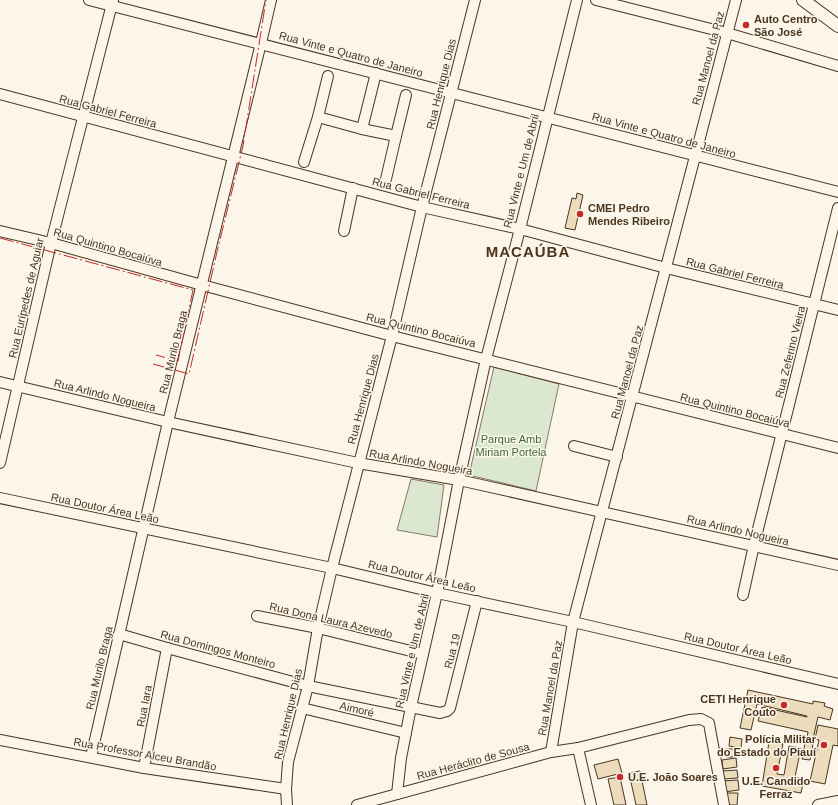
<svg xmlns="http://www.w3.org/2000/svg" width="838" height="805" font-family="Arial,sans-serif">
	<rect width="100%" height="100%" fill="#fbf6e9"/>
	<g fill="#dce7d0" stroke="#887966">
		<polygon points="494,367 559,384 536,491 469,475"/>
		<polygon points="411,479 444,485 437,537 397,530"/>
	</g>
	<g fill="#ecdcbc" stroke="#4a3520">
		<polygon points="577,193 583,195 575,230 565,228 572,198 576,199"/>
		<polygon points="748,690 813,704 813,701 825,703 824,706 833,709 830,720 818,717 813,739 807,738 808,732 758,721 762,707 807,717 807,716 757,704 751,730 740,728"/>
		<polygon points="818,725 838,729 838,746 833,745 825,784 810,781 819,740 815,739"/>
		<polygon points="730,737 742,739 741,748 729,746"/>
		<polygon points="769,742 783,744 777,774 784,775 789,746 801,748 795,777 804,779 801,793 762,786"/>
		<polygon points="805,743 813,744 810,760 802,759"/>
		<polygon points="726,749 738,749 737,757 726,757"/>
		<polygon points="736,758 737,767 723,769 722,760"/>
		<polygon points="618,759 622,773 598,779 594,765"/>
		<polygon points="737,770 738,778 724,779 723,771"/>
		<polygon points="640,771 647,805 636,805 629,773"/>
		<polygon points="620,777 626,805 614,805 608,779"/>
		<polygon points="738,780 739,790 724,792 723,781"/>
		<polygon points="725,793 738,793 737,805 727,805"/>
	</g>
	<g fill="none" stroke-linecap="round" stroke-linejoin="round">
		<defs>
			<g id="minor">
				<polyline points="89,0 838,192"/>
				<polyline points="596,0 727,33 838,66"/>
				<polyline points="0,94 422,207 520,229 666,268 838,310"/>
				<polyline points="318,117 362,129 376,73"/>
				<polyline points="362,129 396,136 386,179"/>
				<polyline points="396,136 406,95"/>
				<polyline points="304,162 318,117 328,76"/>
				<polyline points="0,231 51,243 202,285 392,336 838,448"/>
				<polyline points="344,231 353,188"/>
				<polyline points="0,382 168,422 358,463 459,480 838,565"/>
				<polyline points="574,446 617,457"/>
				<polyline points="0,463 51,243 113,0"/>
				<polyline points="0,498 332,568 437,593 573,622 838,684"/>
				<polyline points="743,595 754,545 838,208"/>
				<polyline points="257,616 318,628 423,654"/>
				<polyline points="119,634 167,648 308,686 440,713 447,711 450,708 477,601"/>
				<polyline points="302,708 406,733"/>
				<polyline points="0,740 144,768 286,789"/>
				<polyline points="578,748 591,805"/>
				<polyline points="551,752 573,622 736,0"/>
				<polyline points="91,757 168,422 261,43 271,0"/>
				<polyline points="144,768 167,648"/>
				<polyline points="397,794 401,758 411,707 437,593 459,480 486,359 520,229 577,0"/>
				<polyline points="287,805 286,789 288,762 308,686 318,628 332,568 392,336 422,207 475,0"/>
				<polyline points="357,805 551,752 578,748 689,720 701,719 709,723 710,729 724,805"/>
				<polyline points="818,805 838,801"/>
			</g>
			<polyline id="major" points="803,0 838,26"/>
		</defs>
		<use href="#minor" stroke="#4a3520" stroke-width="12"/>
		<use href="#major" stroke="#4a3520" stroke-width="14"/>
		<use href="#minor" stroke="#fbf6e9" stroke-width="10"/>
		<use href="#major" stroke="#fbf6e9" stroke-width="12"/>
		<g stroke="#c62828" stroke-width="1" stroke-dasharray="14 3 2 3" stroke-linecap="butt">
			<polyline points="0,238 193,290 178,361 156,355"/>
			<polyline points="153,364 189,374 217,252 243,146 266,0"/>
		</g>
	</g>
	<g fill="#c62828" stroke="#fbf6e9" stroke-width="1.5">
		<circle cx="746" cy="25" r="4"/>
		<circle cx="580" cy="214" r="4"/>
		<circle cx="784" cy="705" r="4"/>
		<circle cx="824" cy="745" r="4"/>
		<circle cx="776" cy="768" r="4"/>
		<circle cx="620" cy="777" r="4"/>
	</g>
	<g text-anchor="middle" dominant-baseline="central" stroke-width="3" stroke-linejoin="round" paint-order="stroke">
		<g font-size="11" font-weight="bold" fill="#4a3520" stroke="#fbf6e9" text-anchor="start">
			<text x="754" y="19">Auto Centro<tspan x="754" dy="13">São José</tspan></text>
			<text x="588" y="208">CMEI Pedro<tspan x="588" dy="13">Mendes Ribeiro</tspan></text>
			<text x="776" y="699" text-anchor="end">CETI Henrique<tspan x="776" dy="13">Couto</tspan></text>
			<text x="816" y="739" text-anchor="end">Polícia Militar<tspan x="816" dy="13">do Estado do Piauí</tspan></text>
			<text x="628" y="777">U.E. João Soares</text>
			<text x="776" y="781" text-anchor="middle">U.E. Candido<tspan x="776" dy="13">Ferraz</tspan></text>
		</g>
		<g font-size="11" fill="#4a3520" stroke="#fbf6e9">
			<text transform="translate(351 54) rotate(15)">Rua Vinte e Quatro de Janeiro</text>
			<text transform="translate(708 58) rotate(-75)">Rua Manoel da Paz</text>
			<text transform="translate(441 84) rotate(-76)">Rua Henrique Dias</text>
			<text transform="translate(108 111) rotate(15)">Rua Gabriel Ferreira</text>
			<text transform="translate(664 135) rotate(15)">Rua Vinte e Quatro de Janeiro</text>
			<text transform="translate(521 171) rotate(-76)">Rua Vinte e Um de Abril</text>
			<text transform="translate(421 193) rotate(14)">Rua Gabriel Ferreira</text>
			<text transform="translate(108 247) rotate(16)">Rua Quintino Bocaiúva</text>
			<text transform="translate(735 273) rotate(14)">Rua Gabriel Ferreira</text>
			<text transform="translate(26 298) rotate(-77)">Rua Eurípedes de Aguiar</text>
			<text transform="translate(421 330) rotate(14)">Rua Quintino Bocaiúva</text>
			<text transform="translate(173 352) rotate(-76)">Rua Murilo Braga</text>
			<text transform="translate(790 352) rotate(-76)">Rua Zeferino Vieira</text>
			<text transform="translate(627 372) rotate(-75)">Rua Manoel da Paz</text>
			<text transform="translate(105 395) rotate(14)">Rua Arlindo Nogueira</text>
			<text transform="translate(363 399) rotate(-75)">Rua Henrique Dias</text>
			<text transform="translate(735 410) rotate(14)">Rua Quintino Bocaiúva</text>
			<text transform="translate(421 462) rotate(10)">Rua Arlindo Nogueira</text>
			<text transform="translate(105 508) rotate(12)">Rua Doutor Área Leão</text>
			<text transform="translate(738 530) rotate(13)">Rua Arlindo Nogueira</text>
			<text transform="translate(422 576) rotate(13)">Rua Doutor Área Leão</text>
			<text transform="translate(331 620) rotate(13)">Rua Dona Laura Azevedo</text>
			<text transform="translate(738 648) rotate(13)">Rua Doutor Área Leão</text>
			<text transform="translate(218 649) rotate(15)">Rua Domingos Monteiro</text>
			<text transform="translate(412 651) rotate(-77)">Rua Vinte e Um de Abril</text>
			<text transform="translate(452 651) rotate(-76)">Rua 19</text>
			<text transform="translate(99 668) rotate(-77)">Rua Murilo Braga</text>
			<text transform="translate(550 688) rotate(-80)">Rua Manoel da Paz</text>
			<text transform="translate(144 706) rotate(-79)">Rua Iara</text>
			<text transform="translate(357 709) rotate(13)">Aimoré</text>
			<text transform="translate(288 714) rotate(-77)">Rua Henrique Dias</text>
			<text transform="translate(145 754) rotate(10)">Rua Professor Alceu Brandão</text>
			<text transform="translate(473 761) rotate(-15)">Rua Heráclito de Sousa</text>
		</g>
		<g font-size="11" fill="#436837" stroke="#fbf6e9">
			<text x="511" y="439">Parque Amb<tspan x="511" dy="13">Miriam Portela</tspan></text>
		</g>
		<g font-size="15" font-weight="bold" letter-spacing="1" fill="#4a3520" stroke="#fbf6e9">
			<text x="528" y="251">MACAÚBA</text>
		</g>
	</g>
</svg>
